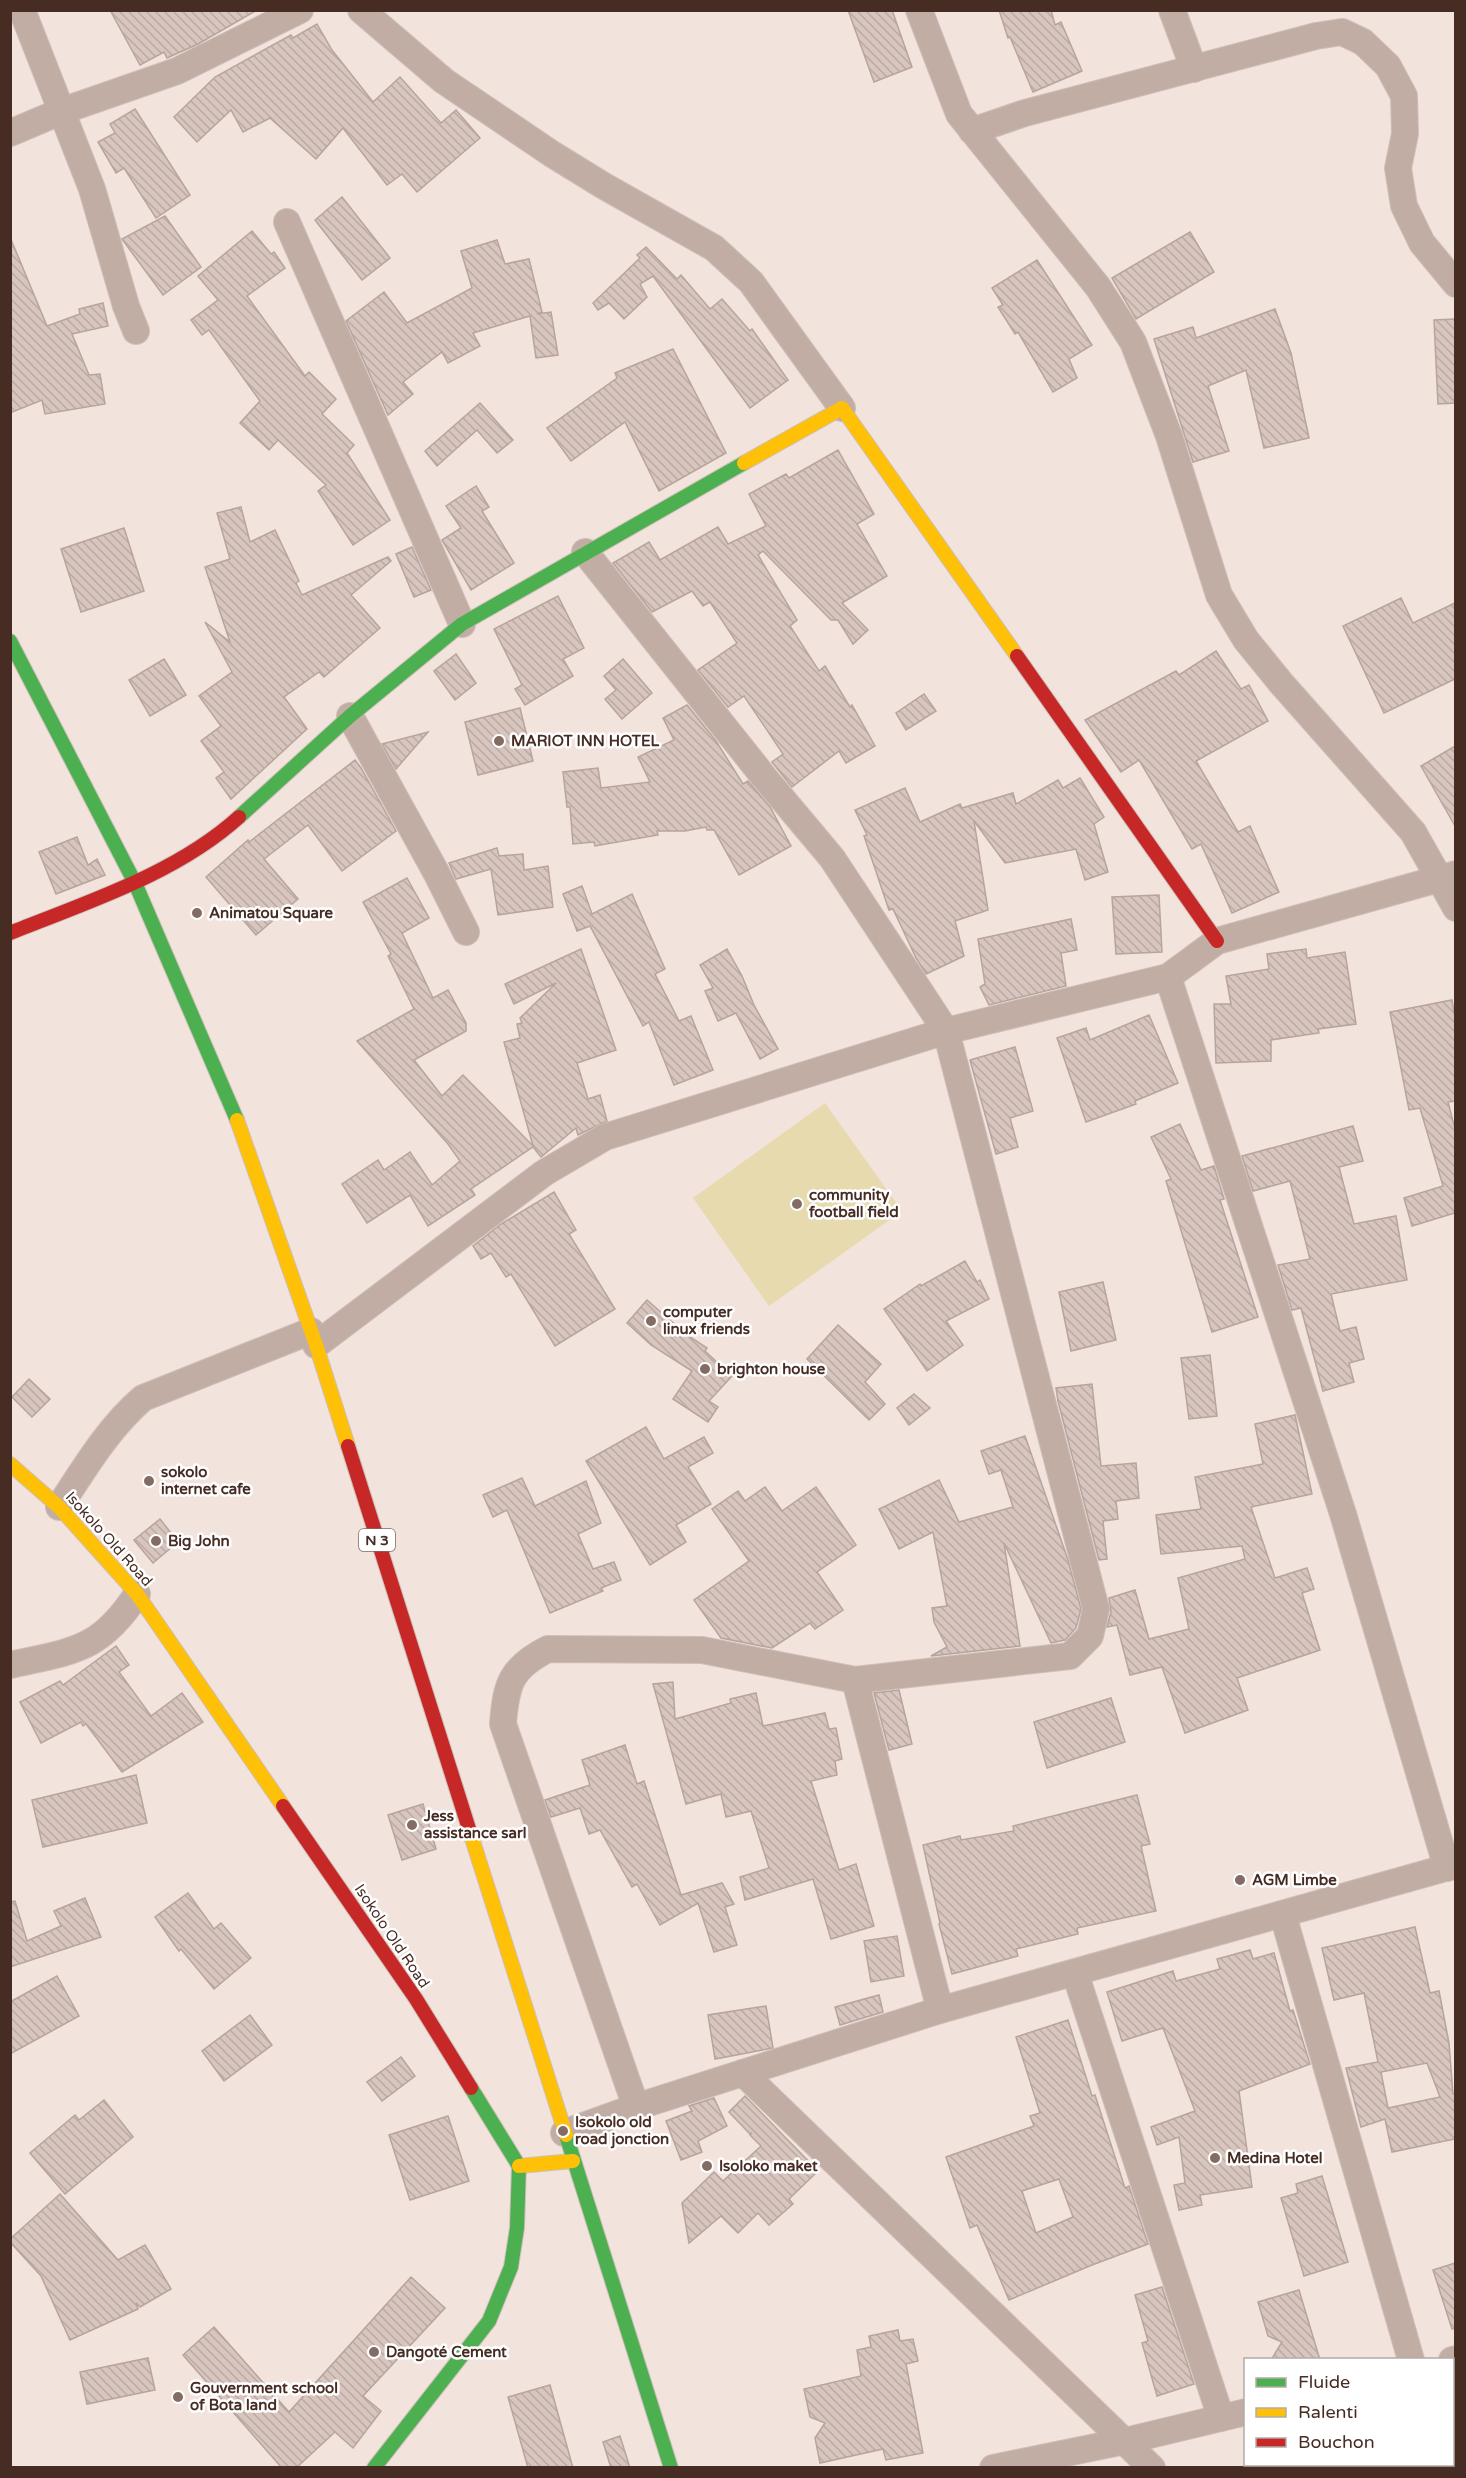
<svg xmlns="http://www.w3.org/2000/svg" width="1466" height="2478" font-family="'Varela Round',sans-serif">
	<defs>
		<pattern id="building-back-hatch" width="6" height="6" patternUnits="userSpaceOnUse" patternTransform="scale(1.5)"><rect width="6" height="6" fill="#d8c5be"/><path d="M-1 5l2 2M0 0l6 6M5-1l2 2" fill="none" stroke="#bba9a3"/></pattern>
	</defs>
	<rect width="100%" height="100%" fill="#f2e3dd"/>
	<polygon fill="#e7daae" points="825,1103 902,1211 769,1306 693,1198"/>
	<g fill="url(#building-back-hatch)" stroke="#b6a49d" stroke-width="1.5" fill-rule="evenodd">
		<polygon points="110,10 257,10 198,44 167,58 164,52 140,65"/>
		<polygon points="848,10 892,10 912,67 874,82"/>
		<polygon points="999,10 1051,10 1055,25 1061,22 1082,71 1033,92 1010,37 1008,38"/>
		<polygon points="317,24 332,50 373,102 400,77 441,123 456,110 480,138 417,192 402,174 387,185 343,128 316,159 270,118 243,132 231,110 197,142 174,117 215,77 291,35 293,38"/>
		<polygon points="135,109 190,195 156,218 124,168 116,173 98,142 115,133 110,124"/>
		<polygon points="342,197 390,258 362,280 315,220"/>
		<polygon points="165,216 201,267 163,295 122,239"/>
		<polygon points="252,231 271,254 274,252 285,268 247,296 305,376 309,372 336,399 322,414 354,445 347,453 390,520 353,545 318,491 326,485 278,440 269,450 240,423 260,401 209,330 202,335 191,320 218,300 198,276"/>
		<polygon points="1190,232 1214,272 1136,319 1112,278"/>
		<polygon points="10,237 47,326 80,314 79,309 103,303 108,326 72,334 89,375 100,374 105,404 45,414 42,400 10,413"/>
		<polygon points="497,240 505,264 529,259 542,312 537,314 551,312 558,355 536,358 530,316 473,333 480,346 448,363 442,352 403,382 413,394 388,415 346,321 384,292 407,323 472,288 461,251"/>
		<polygon points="646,247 677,279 681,275 710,309 722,299 750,331 752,329 788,380 750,408 653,276 640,284 647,297 624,319 609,303 598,310 593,303 640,258 637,255"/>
		<polygon points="1037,260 1092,345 1069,359 1077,378 1053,392 1018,332 1015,334 998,307 1003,305 992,288"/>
		<polygon points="1275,309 1291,353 1309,438 1264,448 1246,370 1208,386 1229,451 1193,462 1154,339 1193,327 1196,338"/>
		<polygon points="1455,319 1455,403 1438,404 1434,320"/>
		<polygon points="673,349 726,453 659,491 625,422 571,461 547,428 617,378 615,373"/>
		<polygon points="480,403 513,440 497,453 477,430 437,466 425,451"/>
		<polygon points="838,450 874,514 857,524 887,576 842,603 868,630 853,644 838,620 831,620 763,551 758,555 797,620 790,626 819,671 825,666 850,707 852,705 875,746 846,763 839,751 792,787 772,762 783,754 744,696 728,707 698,670 737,643 710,602 703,606 692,591 652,612 613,563 649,542 660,560 718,527 728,544 766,526 749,494 786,474 789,478"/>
		<polygon points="476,486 489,507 482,511 514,563 471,590 442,540 461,528 446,506"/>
		<polygon points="241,507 250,542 275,530 299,581 296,583 302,595 388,557 391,561 351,595 380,628 324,677 319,672 284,697 307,729 231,799 216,778 224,772 201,741 221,726 199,696 232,672 205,622 230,642 205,567 230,559 217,513"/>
		<polygon points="124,528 144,591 81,612 61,549"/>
		<polygon points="412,547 431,590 414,597 396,554"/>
		<polygon points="558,596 584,648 563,659 573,676 525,705 515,689 522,685 494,629"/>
		<polygon points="1401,598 1413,623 1455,603 1455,679 1384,713 1343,626"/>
		<polygon points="1216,651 1241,689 1249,685 1268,721 1196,761 1238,832 1250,826 1279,892 1232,913 1201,844 1192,849 1139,760 1121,772 1085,720 1176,671 1179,675"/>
		<polygon points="456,654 476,683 455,700 434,671"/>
		<polygon points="164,659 186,695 150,716 129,680"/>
		<polygon points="623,659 652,693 622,719 605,699 616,690 604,676"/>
		<polygon points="924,694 936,711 906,730 896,713"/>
		<polygon points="687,705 716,741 743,784 748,781 770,807 791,846 739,875 714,830 707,830 706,827 685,831 657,831 658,835 595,846 594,842 573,844 570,807 567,807 563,772 598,768 601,788 650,782 638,757 674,740 663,718"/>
		<polygon points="520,708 533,761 478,775 465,722"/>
		<polygon points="428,732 396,769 382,744"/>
		<polygon points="1455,746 1455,826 1421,766"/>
		<polygon points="355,760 361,768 396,831 342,871 308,825 264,859 298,899 256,935 206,877 248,840 249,842"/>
		<polygon points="1080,778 1104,817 1094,824 1108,872 1085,880 1076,849 1005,863 974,821 988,910 955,921 964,956 926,974 916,958 893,909 889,910 864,836 867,835 855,810 905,788 920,822 960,804 962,808 1013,793 1016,804 1058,780 1063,788"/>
		<polygon points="77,837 88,865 97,859 105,875 56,894 39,852"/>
		<polygon points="497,848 499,856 523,854 524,870 548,866 553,907 498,915 491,869 456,879 449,863"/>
		<polygon points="407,878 429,918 402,933 433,998 448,990 466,1023 466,1031 414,1060 442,1096 463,1075 533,1146 504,1042 520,1038 517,1024 522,1023 520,1018 556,983 514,1004 505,984 581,949 616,1050 577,1063 588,1099 600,1095 607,1121 578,1135 576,1128 541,1157 533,1147 471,1189 475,1195 428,1226 410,1195 367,1223 342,1184 378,1160 384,1170 410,1152 432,1185 460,1161 448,1144 357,1041 414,1009 388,956 391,954 363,902"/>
		<polygon points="582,886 592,914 632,894 665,969 655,974 679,1021 691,1016 713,1070 674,1085 649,1022 643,1026 590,926 577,931 563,894"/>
		<polygon points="1159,895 1162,952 1116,954 1112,897"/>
		<polygon points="1071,919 1077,950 1061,953 1066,986 989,1005 980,987 985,984 978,939"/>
		<polygon points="727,949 742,976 754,1005 778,1049 760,1059 736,1013 718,1021 705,991 713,988 700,965"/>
		<polygon points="1306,949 1307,958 1345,952 1356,1024 1318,1029 1319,1033 1271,1040 1271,1061 1216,1063 1214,1004 1231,1004 1226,976 1269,969 1267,954"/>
		<polygon points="1452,1000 1455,1018 1455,1101 1448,1102 1455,1129 1455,1213 1412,1226 1404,1198 1443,1186 1420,1108 1409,1110 1390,1012"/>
		<polygon points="1149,1015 1178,1083 1135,1101 1136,1104 1086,1122 1057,1038 1086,1028 1090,1040"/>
		<polygon points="1015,1047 1033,1111 1010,1118 1018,1147 996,1154 970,1060"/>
		<polygon points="1180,1124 1201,1170 1214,1166 1224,1199 1220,1200 1258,1317 1212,1332 1166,1181 1171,1179 1151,1137"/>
		<polygon points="1353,1126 1363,1161 1339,1167 1354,1224 1396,1216 1407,1280 1331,1294 1340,1331 1356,1327 1364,1359 1349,1363 1354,1382 1323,1391 1301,1308 1292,1310 1278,1265 1310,1259 1290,1181 1253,1191 1242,1156"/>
		<polygon points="554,1192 576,1230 569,1234 615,1309 555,1346 511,1274 506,1277 491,1253 481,1259 473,1246 501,1224"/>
		<polygon points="965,1261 977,1282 980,1280 989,1299 946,1321 963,1345 927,1371 884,1309 920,1284 921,1286"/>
		<polygon points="1103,1282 1116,1340 1071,1351 1059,1292"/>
		<polygon points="647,1300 687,1335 707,1348 705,1351 732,1376 709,1401 718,1407 708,1422 673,1399 692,1371 651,1345 627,1323"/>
		<polygon points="838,1325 881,1364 865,1382 885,1404 869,1420 807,1359"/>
		<polygon points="1210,1355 1217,1416 1189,1419 1181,1358"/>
		<polygon points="29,1379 50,1399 32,1417 12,1397"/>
		<polygon points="1092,1384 1101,1466 1136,1463 1139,1498 1116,1501 1118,1519 1103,1521 1107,1559 1099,1560 1058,1401 1056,1388"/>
		<polygon points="914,1394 930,1408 909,1425 897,1408"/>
		<polygon points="1295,1415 1312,1494 1251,1507 1275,1578 1307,1568 1314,1589 1302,1593 1320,1650 1237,1678 1248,1710 1185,1733 1162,1667 1130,1675 1117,1625 1107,1627 1111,1612 1109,1598 1135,1590 1149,1639 1189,1629 1178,1578 1245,1559 1242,1546 1161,1554 1156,1515 1201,1509 1195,1477 1263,1464 1255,1424"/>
		<polygon points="646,1427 664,1459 704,1437 713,1453 688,1467 711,1504 676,1525 686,1542 650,1565 586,1461"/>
		<polygon points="1025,1436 1068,1560 1081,1609 1076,1628 1065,1640 1051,1643 1004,1543 1020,1646 931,1656 947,1647 934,1622 932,1608 947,1606 933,1532 899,1549 879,1509 939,1480 959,1522 1013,1507 1001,1470 989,1474 981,1451"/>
		<polygon points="522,1478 535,1506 586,1481 601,1523 578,1534 593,1569 614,1562 621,1580 601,1588 603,1591 550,1613 507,1510 493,1517 483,1495"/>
		<polygon points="765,1487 782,1511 816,1487 856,1545 817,1572 843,1610 815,1629 810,1623 772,1648 721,1638 694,1600 749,1561 712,1509 738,1491 745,1501"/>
		<polygon points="160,1519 178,1542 153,1563 134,1540"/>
		<polygon points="116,1646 129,1665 119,1672 151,1716 182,1693 203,1722 122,1772 86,1724 83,1726 81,1722 41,1743 20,1702 60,1681 63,1685"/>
		<polygon points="673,1682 675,1719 731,1703 730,1699 756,1693 763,1726 825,1713 829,1729 836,1728 842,1759 835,1761 837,1775 811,1781 839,1870 856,1864 874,1926 831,1939 813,1879 745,1900 740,1877 769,1868 751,1811 726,1817 721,1794 686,1804 653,1684"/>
		<polygon points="899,1690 912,1744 889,1750 874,1693"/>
		<polygon points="1111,1698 1125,1742 1047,1768 1034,1722"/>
		<polygon points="625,1745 637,1784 644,1781 681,1895 722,1883 734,1904 725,1907 737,1945 714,1952 698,1903 660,1925 637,1884 632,1887 600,1830 589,1834 580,1808 551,1817 545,1800 590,1785 582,1760"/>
		<polygon points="136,1775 147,1823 43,1847 32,1800"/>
		<polygon points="1137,1795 1150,1844 1141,1846 1156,1911 1077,1928 1078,1934 1016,1949 1018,1956 952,1974 939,1924 940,1923 923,1845 960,1836 961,1840 1014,1831 1013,1826"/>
		<polygon points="423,1804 436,1849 402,1860 388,1815"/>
		<polygon points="188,1893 214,1929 221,1923 251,1958 214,1989 181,1949 179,1951 155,1917"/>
		<polygon points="85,1898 101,1937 10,1967 10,1902 15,1901 27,1941 61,1926 54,1911"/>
		<path d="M 1415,1927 L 1430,1993 L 1439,1991 L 1449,2043 L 1453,2094 L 1455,2094 L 1455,2139 L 1392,2152 L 1385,2119 L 1361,2127 L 1346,2068 L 1378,2062 L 1364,1993 L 1334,2000 L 1322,1948 ZM 1427,2063 L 1440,2097 L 1388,2108 L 1381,2072 Z"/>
		<polygon points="897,1936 904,1976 871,1982 864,1941"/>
		<polygon points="1250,1950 1253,1959 1274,1953 1290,2011 1293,2010 1310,2064 1239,2091 1252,2187 1200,2195 1202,2205 1179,2210 1174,2185 1185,2183 1179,2137 1157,2145 1151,2127 1195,2111 1163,2028 1122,2041 1107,1992 1173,1971 1176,1981 1220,1969 1217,1959"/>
		<polygon points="57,1976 79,2016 10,2054 10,2002"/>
		<polygon points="879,1995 883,2012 840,2025 835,2007"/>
		<polygon points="766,2006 773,2048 715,2059 708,2015"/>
		<polygon points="250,2015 272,2045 224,2081 202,2051"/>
		<path d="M 1068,2020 L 1092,2096 L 1095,2095 L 1125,2188 L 1129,2186 L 1148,2244 L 1092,2265 L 1009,2300 L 977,2225 L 970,2228 L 946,2157 L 1034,2126 L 1030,2116 L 1040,2113 L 1016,2037 ZM 1059,2179 L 1073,2217 L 1036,2233 L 1022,2191 Z"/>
		<polygon points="401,2057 415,2076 382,2101 367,2082"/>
		<polygon points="745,2096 818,2171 789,2199 793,2204 769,2225 758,2213 738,2233 721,2216 689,2243 682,2203 714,2172 723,2181 761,2146 750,2135 752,2133 750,2134 729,2112"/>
		<polygon points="714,2098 727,2126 698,2141 702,2152 681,2160 666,2121 692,2111 689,2106"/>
		<polygon points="104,2100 133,2137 65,2194 30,2153 75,2115 79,2120"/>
		<polygon points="448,2116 469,2181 410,2200 389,2135"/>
		<polygon points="1322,2176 1348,2262 1304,2276 1281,2198 1298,2193 1296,2184"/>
		<polygon points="60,2194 118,2260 145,2245 171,2289 140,2307 136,2303 138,2309 70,2340 41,2276 10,2242 10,2239"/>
		<polygon points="1455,2263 1455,2328 1452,2329 1433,2270"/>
		<polygon points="411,2277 445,2308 363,2396 381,2411 353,2448 335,2432 296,2468 282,2468 183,2355 214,2327 289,2412"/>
		<polygon points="1162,2287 1194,2384 1157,2396 1142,2343 1148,2341 1135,2295"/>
		<polygon points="1299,2290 1320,2360 1271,2360 1282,2342 1268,2336 1258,2302"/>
		<polygon points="898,2330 900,2341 913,2339 918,2361 906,2364 923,2453 886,2460 883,2449 820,2463 815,2438 825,2423 810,2417 804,2389 861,2376 857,2350 871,2347 869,2336"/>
		<polygon points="148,2358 155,2390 87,2404 80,2372"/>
		<polygon points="550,2385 573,2468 528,2468 508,2397"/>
		<polygon points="620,2436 630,2468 611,2468 603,2442"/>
	</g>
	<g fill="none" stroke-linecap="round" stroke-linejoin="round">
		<defs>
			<g id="street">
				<polyline points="22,10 92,189 126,306 136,331"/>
				<polyline points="361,10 444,81 552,154 604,186 714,248 751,282 842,408"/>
				<polyline points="919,10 959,114 1098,287 1133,342 1169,436 1219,595 1246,640 1281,683 1413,832 1456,908"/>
				<polyline points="1172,10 1194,69"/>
				<polyline points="972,131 1025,113 1316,36 1342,32 1363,42 1388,66 1404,96 1405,134 1398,168 1404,206 1422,243 1456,284"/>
				<polyline points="10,133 62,111 177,71 300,10"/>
				<polyline points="287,222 462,624"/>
				<polyline points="585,552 764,777 832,858 946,1031 1096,1609 1090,1636 1070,1656 855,1680"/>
				<polyline points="350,716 437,874 466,932"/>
				<polyline points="1168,977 1343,1514 1447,1868"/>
				<polyline points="316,1345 544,1173 605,1137 946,1031 1168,977 1217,941 1456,874"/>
				<path d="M 59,1507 C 84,1469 108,1428 143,1398 L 311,1331"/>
				<path d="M 10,1665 C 73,1651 100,1651 137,1594"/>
				<polyline points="1283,1915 1411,2360"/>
				<polyline points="1075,1973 1221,2418"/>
				<polyline points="743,2073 1152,2468"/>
				<path d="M 636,2107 L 503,1724 C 506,1685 510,1668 548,1649 L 702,1650 L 855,1680 L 940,2010"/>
				<polyline points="564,2133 636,2107 940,2010 1456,1865"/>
				<polyline points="1452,2360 1456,2359"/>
				<polyline points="993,2468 1125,2441 1246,2412"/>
			</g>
			<g id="fast">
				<polyline points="10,641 135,883 237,1120"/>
				<polyline points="239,817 350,716 462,624 744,463"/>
				<polyline points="566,2135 671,2468"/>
				<polyline points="374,2468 489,2321 511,2267 517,2228 519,2166 471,2088"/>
			</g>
			<g id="slow">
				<polyline points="744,463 842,408 1017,656"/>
				<polyline points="237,1120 316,1345 348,1446"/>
				<polyline points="10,1464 59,1507 137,1594 283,1806"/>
				<polyline points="470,1832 566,2135"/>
				<polyline points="519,2166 573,2161"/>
			</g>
			<g id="jam">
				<polyline points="1017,656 1217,941"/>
				<path d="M 10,933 C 87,902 176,874 239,817"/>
				<polyline points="348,1446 470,1832"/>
				<polyline points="283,1806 416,1999 471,2088"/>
			</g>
		</defs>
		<use href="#street" stroke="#cebfb9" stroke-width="28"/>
		<use href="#fast" stroke="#cebfb9" stroke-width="16"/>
		<use href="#slow" stroke="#cebfb9" stroke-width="16"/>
		<use href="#jam" stroke="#cebfb9" stroke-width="16"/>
		<use href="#street" stroke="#c2ada5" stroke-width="26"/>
		<use href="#fast" stroke="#4caf50" stroke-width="14"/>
		<use href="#slow" stroke="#ffc107" stroke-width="14"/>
		<use href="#jam" stroke="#c62828" stroke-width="14"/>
	</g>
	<g fill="#826c64" stroke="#fff" stroke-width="2">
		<circle cx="499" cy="741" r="6"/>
		<circle cx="197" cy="913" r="6"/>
		<circle cx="797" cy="1204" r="6"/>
		<circle cx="651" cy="1321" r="6"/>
		<circle cx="705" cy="1369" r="6"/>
		<circle cx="149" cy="1481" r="6"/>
		<circle cx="156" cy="1541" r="6"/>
		<circle cx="412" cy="1825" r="6"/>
		<circle cx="1240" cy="1880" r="6"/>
		<circle cx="563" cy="2131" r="6"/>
		<circle cx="1215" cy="2158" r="6"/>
		<circle cx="707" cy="2166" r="6"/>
		<circle cx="374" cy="2352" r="6"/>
		<circle cx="178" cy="2397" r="6"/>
	</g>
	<g text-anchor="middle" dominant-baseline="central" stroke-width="5" stroke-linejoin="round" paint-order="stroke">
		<rect fill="#fff" stroke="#7e6b65" stroke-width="1.5" x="359" y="1529" width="36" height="22" rx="4.5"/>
		<g font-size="14" font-weight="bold" fill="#462c23">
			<text x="377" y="1540">N 3</text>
		</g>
		<g font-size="15" font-weight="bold" fill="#462c23" stroke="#fff" text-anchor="start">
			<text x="511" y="741">MARIOT INN HOTEL</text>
			<text x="209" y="913">Animatou Square</text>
			<text x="809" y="1195">community<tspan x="809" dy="17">football field</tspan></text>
			<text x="663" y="1312">computer<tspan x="663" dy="17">linux friends</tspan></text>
			<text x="717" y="1369">brighton house</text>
			<text x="161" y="1472">sokolo<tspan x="161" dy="17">internet cafe</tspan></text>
			<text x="168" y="1541">Big John</text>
			<text x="424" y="1816">Jess<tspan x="424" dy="17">assistance sarl</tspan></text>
			<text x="1252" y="1880">AGM Limbe</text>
			<text x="575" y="2122">Isokolo old<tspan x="575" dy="17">road jonction</tspan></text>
			<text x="1227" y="2158">Medina Hotel</text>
			<text x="719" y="2166">Isoloko maket</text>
			<text x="386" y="2352">Dangoté Cement</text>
			<text x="190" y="2388">Gouvernment school<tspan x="190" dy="17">of Bota land</tspan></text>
		</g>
		<g font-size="15" fill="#462c23" stroke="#fff">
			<text transform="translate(109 1539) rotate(48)">Isokolo Old Road</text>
			<text transform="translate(392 1936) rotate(56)">Isokolo Old Road</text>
		</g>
	</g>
	<rect width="1466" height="2478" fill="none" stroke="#462c23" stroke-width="24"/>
	<rect x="1244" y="2358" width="210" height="108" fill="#ffffff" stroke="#b5aba7" stroke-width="1.5"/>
	<rect x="1256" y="2378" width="30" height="9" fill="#4caf50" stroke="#b5aba7" stroke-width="1.5"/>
	<text x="1298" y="2388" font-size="18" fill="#462c23">Fluide</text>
	<rect x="1256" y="2408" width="30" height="9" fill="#ffc107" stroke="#b5aba7" stroke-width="1.5"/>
	<text x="1298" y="2418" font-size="18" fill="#462c23">Ralenti</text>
	<rect x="1256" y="2438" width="30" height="9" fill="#c62828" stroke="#b5aba7" stroke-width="1.5"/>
	<text x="1298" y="2448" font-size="18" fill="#462c23">Bouchon</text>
</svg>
